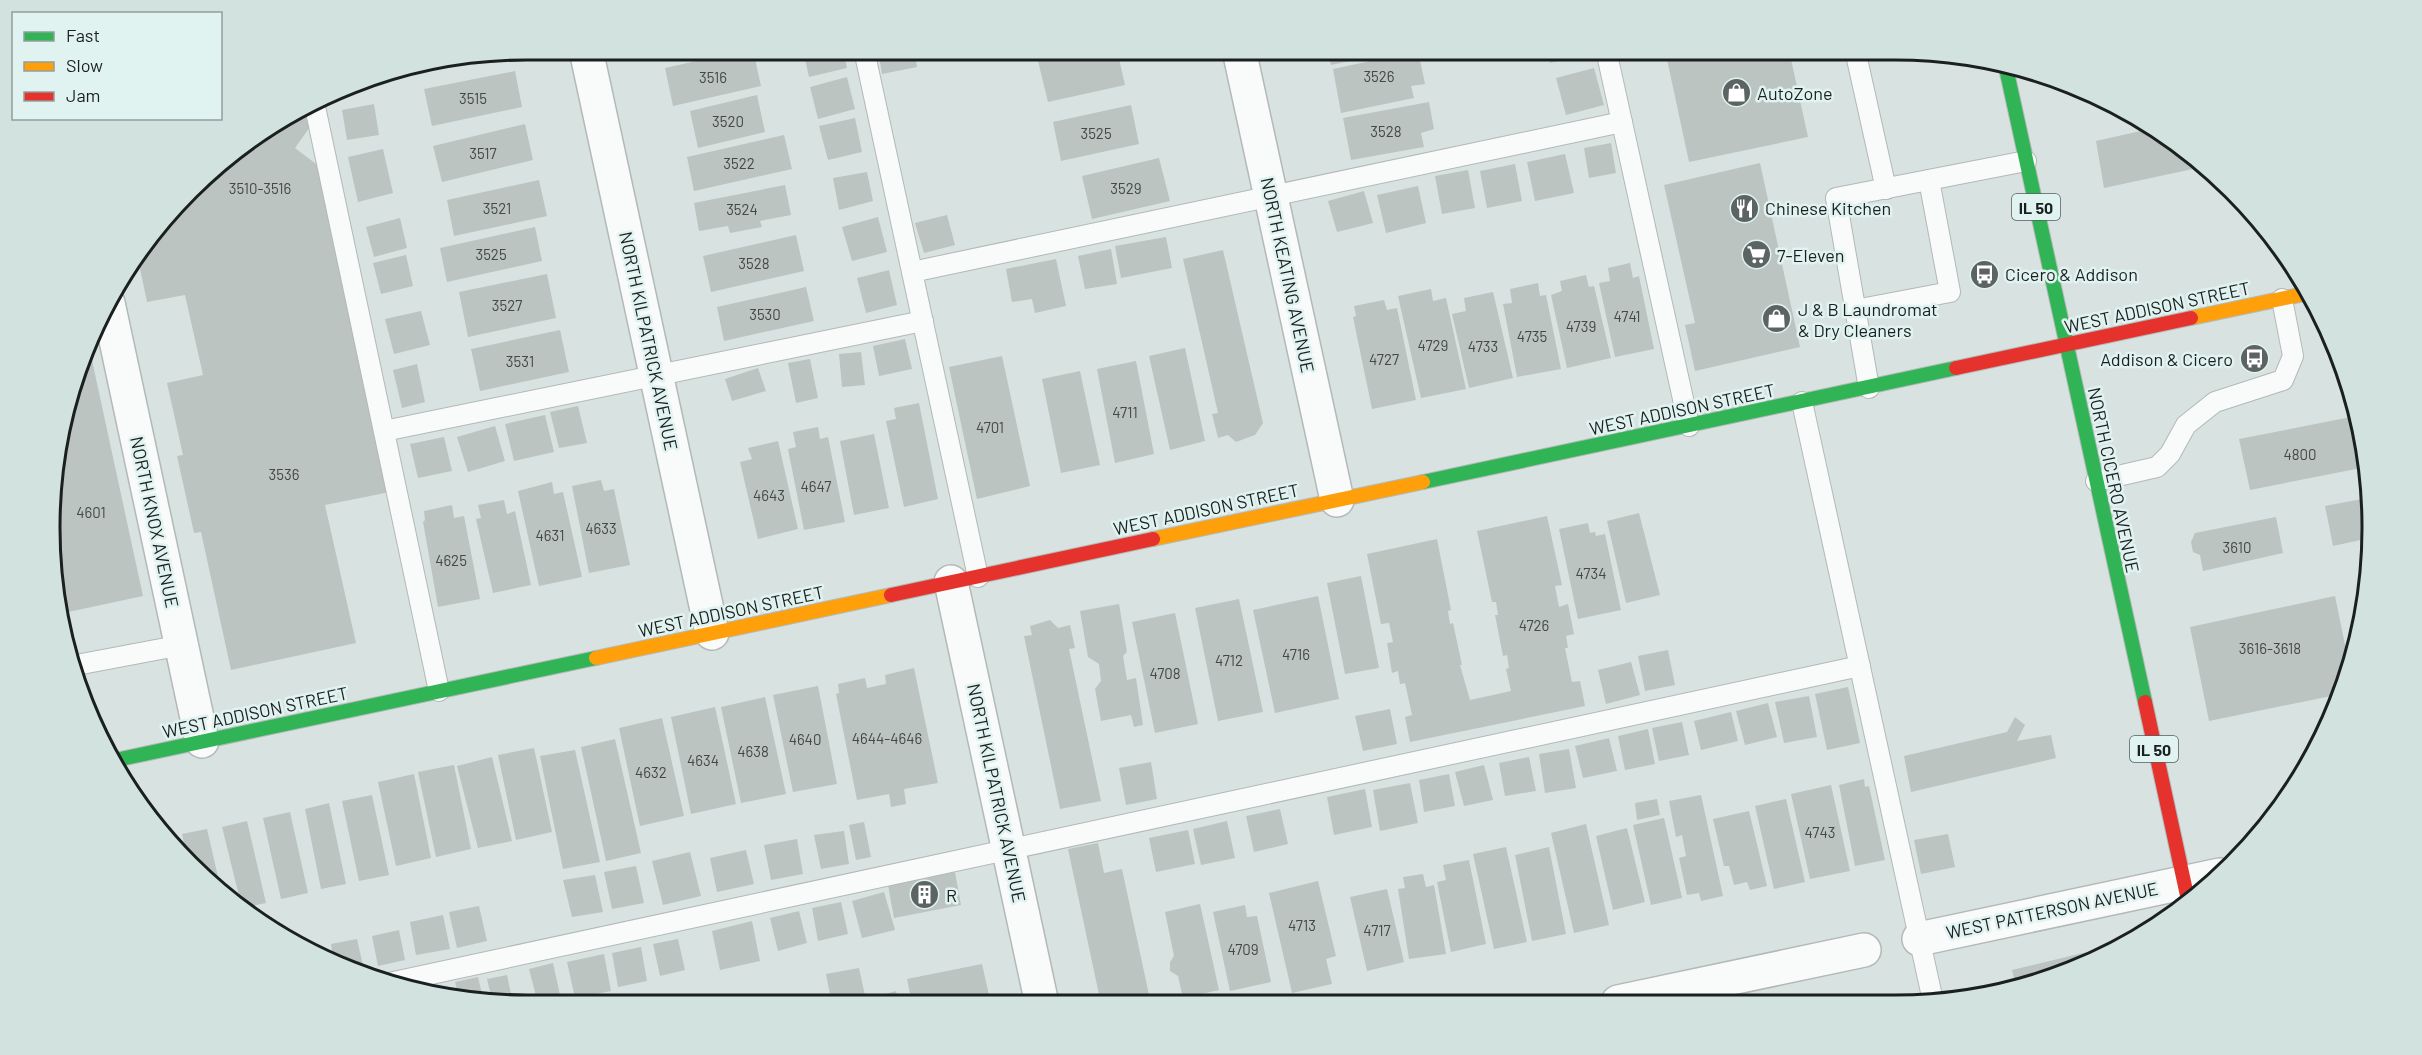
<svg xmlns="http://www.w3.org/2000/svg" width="2422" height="1055" font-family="Barlow,sans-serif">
	<rect width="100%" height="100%" fill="#d8e2e0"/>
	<g fill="#bcc4c2">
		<polygon points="660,50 683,50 662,55"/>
		<polygon points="746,50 753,50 761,86 673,106 665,68"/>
		<polygon points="803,50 843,50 847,68 809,77"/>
		<polygon points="878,50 914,50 917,67 882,74"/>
		<polygon points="1093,50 1117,50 1125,85 1048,102 1038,61"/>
		<polygon points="1327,50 1398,50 1398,51 1331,65"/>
		<polygon points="1547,50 1589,50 1590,54 1550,63"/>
		<polygon points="1665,50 1789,50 1808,137 1689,162"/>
		<polygon points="1418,51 1425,84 1411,86 1414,98 1341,113 1333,69"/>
		<polygon points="1594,68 1604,105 1566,115 1556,78"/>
		<polygon points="515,71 522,107 432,126 424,89"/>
		<polygon points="847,77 855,109 818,119 810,87"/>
		<polygon points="757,95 765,132 698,148 690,111"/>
		<polygon points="1429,102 1434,129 1421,133 1424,147 1351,160 1343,118"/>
		<polygon points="374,104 379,135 347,140 342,110"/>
		<polygon points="1131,105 1139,144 1061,161 1053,122"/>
		<polygon points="306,106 310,127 295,148 320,167 390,492 325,505 356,643 231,670 201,532 194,533 177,456 183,455 167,383 203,375 185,295 147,302 138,259 177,211 181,211 180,208 213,168 289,113"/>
		<polygon points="855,118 862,152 828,160 819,126"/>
		<polygon points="525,124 533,160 442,182 433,146"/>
		<polygon points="2154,128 2207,166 2104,188 2096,141"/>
		<polygon points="784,135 792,169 694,191 687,157"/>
		<polygon points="1611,143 1616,173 1589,178 1584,148"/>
		<polygon points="383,149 393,193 358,202 348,157"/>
		<polygon points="1565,154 1574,193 1535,201 1527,162"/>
		<polygon points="1159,158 1170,201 1092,219 1082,176"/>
		<polygon points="1760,163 1800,347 1695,371 1685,325 1695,323 1664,185"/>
		<polygon points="1515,164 1522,201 1487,208 1480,171"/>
		<polygon points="1468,170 1475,208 1442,214 1435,176"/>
		<polygon points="867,172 873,201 839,210 833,178"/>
		<polygon points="539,180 547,216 454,236 447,200"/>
		<polygon points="785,185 791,215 760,221 762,227 730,233 728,226 699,231 694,203"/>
		<polygon points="1418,186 1426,223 1386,233 1377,195"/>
		<polygon points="1364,191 1373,223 1337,232 1328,201"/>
		<polygon points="947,215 955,245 924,253 915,223"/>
		<polygon points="878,217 887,252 852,261 842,227"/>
		<polygon points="400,218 407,248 374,257 366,227"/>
		<polygon points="535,227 542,261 447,282 440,248"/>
		<polygon points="796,235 804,271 711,292 703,256"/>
		<polygon points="1166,237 1172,268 1121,278 1115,246"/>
		<polygon points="1111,249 1117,284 1085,289 1078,256"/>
		<polygon points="1223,250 1263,423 1255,435 1236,442 1228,435 1218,438 1212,414 1218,413 1183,259"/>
		<polygon points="406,255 413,286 381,294 373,263"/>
		<polygon points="1056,259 1066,306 1035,313 1032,299 1012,302 1006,269"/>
		<polygon points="1630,263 1633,278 1639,276 1654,349 1615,357 1599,283 1610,281 1608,268"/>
		<polygon points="889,270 897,305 866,313 857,278"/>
		<polygon points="547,274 556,318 468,337 459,292"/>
		<polygon points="1586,275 1589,287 1594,286 1611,358 1567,368 1551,295 1562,291 1560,281"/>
		<polygon points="1538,283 1540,296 1546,295 1561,369 1517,377 1503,304 1512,303 1510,289"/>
		<polygon points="806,287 814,321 724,341 717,307"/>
		<polygon points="1431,289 1433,301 1446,298 1466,389 1421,398 1398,296"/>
		<polygon points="1493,292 1513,378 1469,388 1452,314 1466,311 1464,298"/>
		<polygon points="1384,300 1387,310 1397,308 1416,400 1372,409 1353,317 1356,316 1354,306"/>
		<polygon points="421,311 430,345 394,354 385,319"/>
		<polygon points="560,330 569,372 480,391 471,349"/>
		<polygon points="905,339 912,369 879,376 873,346"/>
		<polygon points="1185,348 1205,441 1170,450 1149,356"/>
		<polygon points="90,351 143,596 59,614 54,590 59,435"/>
		<polygon points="861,352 865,385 842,387 839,354"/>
		<polygon points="1002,356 1030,486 977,499 949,367"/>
		<polygon points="810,359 818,398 796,403 788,363"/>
		<polygon points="1136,361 1154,454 1115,463 1097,369"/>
		<polygon points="417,364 425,402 402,408 393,370"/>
		<polygon points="758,368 766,391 732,401 725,379"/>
		<polygon points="1080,371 1100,465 1061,473 1042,379"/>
		<polygon points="919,403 938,499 904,507 886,421 896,419 894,408"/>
		<polygon points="578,406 587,443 559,448 550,412"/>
		<polygon points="545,415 554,452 514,461 505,424"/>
		<polygon points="2351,417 2361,468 2250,490 2239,439"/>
		<polygon points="495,426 505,461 468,472 457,437"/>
		<polygon points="818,427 820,439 828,437 845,522 804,530 788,449 796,447 793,432"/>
		<polygon points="874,434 889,508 854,515 840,441"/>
		<polygon points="444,437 452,471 418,478 410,444"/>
		<polygon points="778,441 798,529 758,539 740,462 752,459 748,448"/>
		<polygon points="601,480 604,491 614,489 630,565 589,573 572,486"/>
		<polygon points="552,482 554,494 563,492 582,577 539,586 518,491"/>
		<polygon points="2367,498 2371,518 2370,538 2333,546 2325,506"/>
		<polygon points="504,500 507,514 515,511 531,585 493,593 476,519 481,518 478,505"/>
		<polygon points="452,505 454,518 464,516 480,599 438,607 423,522 425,520 424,511"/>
		<polygon points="1639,513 1660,595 1626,603 1607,521"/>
		<polygon points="1547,516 1562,585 1555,586 1559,607 1568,604 1574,634 1566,636 1568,648 1565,648 1572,682 1580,681 1585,706 1410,742 1405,717 1412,715 1405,683 1400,684 1398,671 1392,673 1387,643 1393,642 1389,623 1381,624 1367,554 1437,539 1451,610 1448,611 1450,624 1453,623 1462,665 1460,665 1470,700 1493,695 1511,691 1506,669 1509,668 1507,655 1503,656 1495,615 1498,615 1496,602 1492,602 1477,531"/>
		<polygon points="2276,517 2283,553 2203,571 2200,555 2193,552 2191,542 2195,533"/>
		<polygon points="1588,523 1590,533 1595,532 1596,536 1605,534 1621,610 1578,619 1559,529"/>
		<polygon points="1361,576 1379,668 1345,674 1327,583"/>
		<polygon points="1318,596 1339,699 1275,713 1253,610"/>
		<polygon points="2335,596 2350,669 2341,694 2209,721 2190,627"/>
		<polygon points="1239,599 1263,712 1218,721 1195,608"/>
		<polygon points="1119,604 1127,652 1123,656 1127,680 1136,678 1143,725 1134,727 1131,715 1101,721 1095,689 1101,681 1099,664 1088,657 1080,611"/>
		<polygon points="1175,613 1198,724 1155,733 1132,622"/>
		<polygon points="1050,620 1058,628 1070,625 1075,648 1069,649 1101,801 1060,809 1024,636 1032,635 1030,626"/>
		<polygon points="1668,650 1675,685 1645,691 1638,656"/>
		<polygon points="1631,662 1640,695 1606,704 1598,670"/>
		<polygon points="914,668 938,783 904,789 906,804 891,807 889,794 857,800 836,694 839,693 838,684 865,678 867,688 886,684 885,675"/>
		<polygon points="818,686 837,784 793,792 773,695"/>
		<polygon points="1848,687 1860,743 1827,750 1815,694"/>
		<polygon points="1809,696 1817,737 1784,743 1775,702"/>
		<polygon points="765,697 786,794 741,803 721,707"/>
		<polygon points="1768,703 1777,737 1745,745 1736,711"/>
		<polygon points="715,707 736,804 691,814 671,717"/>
		<polygon points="1390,709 1397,744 1363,751 1355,716"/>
		<polygon points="1731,712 1738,741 1701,750 1694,721"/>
		<polygon points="2015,717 2025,725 2017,741 2051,735 2056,758 1911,792 1904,756 2007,732"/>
		<polygon points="662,718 684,816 640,826 619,728"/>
		<polygon points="1682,722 1689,755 1659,761 1652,728"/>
		<polygon points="1648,729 1655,764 1625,770 1618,736"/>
		<polygon points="1609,738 1617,771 1583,778 1575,746"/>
		<polygon points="615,739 641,853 606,861 581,747"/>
		<polygon points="534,748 552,832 516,840 498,755"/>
		<polygon points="1569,749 1576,788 1545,793 1539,754"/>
		<polygon points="575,750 600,862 563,869 540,756"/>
		<polygon points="492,757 512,841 478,848 457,766"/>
		<polygon points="1529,757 1536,791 1505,796 1499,763"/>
		<polygon points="1151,762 1157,799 1126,805 1119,768"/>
		<polygon points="454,765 471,849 436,857 418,772"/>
		<polygon points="1484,765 1493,800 1464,806 1455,772"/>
		<polygon points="414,774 431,858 396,866 378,782"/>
		<polygon points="1449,774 1455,806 1424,812 1419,780"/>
		<polygon points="1864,779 1865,787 1869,786 1885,860 1855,866 1839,785"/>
		<polygon points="1410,783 1418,823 1380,831 1373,790"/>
		<polygon points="1831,785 1850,871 1810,879 1791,794"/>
		<polygon points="1365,789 1372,827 1334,835 1327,797"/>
		<polygon points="372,795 389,875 359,881 342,801"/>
		<polygon points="1701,795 1723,896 1701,901 1699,893 1687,895 1679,858 1686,856 1682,835 1676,837 1669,801"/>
		<polygon points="1657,799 1660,815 1637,820 1635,803"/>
		<polygon points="1786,799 1805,882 1774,889 1755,806"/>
		<polygon points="329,803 346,884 321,889 305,809"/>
		<polygon points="1280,809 1288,844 1254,852 1246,816"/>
		<polygon points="1749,811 1767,886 1750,890 1747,882 1734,885 1729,866 1724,866 1713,819"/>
		<polygon points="290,812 308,893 281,899 263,818"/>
		<polygon points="1664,818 1682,898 1651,905 1633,825"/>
		<polygon points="247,821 266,903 242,908 222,827"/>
		<polygon points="1227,821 1235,858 1201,865 1193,829"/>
		<polygon points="864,822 871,857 856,860 849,825"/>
		<polygon points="1586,824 1609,925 1574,933 1551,833"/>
		<polygon points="1627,828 1645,902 1613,910 1596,836"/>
		<polygon points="207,829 222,894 213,887 187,856 182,834"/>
		<polygon points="1188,830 1195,864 1156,872 1149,838"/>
		<polygon points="844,831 849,864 821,869 814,835"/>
		<polygon points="1948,834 1955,867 1921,874 1914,840"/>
		<polygon points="797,839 803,874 771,880 764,845"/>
		<polygon points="1098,843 1104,873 1122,869 1151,1004 1101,1004 1068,849"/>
		<polygon points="1506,847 1527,942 1494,949 1473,854"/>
		<polygon points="1549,847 1566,934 1532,941 1515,855"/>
		<polygon points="746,850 754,884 717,892 710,858"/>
		<polygon points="690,852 701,896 663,905 652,861"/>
		<polygon points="1469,860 1486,944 1451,952 1437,882 1446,880 1443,865"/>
		<polygon points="636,866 644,903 612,909 604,872"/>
		<polygon points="955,872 961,905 894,918 888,885"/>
		<polygon points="1423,874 1426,887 1434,885 1446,954 1409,959 1398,889 1405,888 1403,877"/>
		<polygon points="595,875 603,912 572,917 563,880"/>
		<polygon points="1318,881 1336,956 1326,959 1332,984 1292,993 1269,893"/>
		<polygon points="1387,889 1404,962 1367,971 1350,897"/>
		<polygon points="884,892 895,930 862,938 852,901"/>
		<polygon points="841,902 848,934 818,941 812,908"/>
		<polygon points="1200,904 1219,990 1183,998 1178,976 1170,971 1170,962 1174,956 1165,912"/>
		<polygon points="1245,905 1247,917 1257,916 1271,982 1230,991 1213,912"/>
		<polygon points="479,906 487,941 457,948 449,912"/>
		<polygon points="799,911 807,943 778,951 770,918"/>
		<polygon points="443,915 450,949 416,955 410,922"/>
		<polygon points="752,921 760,961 720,970 712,931"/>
		<polygon points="399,930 405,960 378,966 372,936"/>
		<polygon points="357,939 364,970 355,971 334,962 331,944"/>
		<polygon points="678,939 685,970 660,976 653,944"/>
		<polygon points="2116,945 2078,969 2016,986 2012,970"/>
		<polygon points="317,946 319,955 305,949"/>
		<polygon points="641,947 647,981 618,987 612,953"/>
		<polygon points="604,954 611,991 575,998 567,962"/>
		<polygon points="553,963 560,995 537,1000 529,969"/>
		<polygon points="982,964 991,1004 912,1004 907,979"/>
		<polygon points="859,968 867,1005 832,1005 826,974"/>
		<polygon points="507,975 513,1003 492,1000 487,979"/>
		<polygon points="478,977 483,998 458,994 455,982"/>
		<polygon points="896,991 899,1004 872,1005 871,998"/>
	</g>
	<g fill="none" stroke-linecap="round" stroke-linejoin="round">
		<defs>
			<g id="lane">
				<polyline points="864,50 978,577"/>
				<polyline points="1606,50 1689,426"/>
				<polyline points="1855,50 1886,189"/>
				<polyline points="314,102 439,691"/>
				<polyline points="912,272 1622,122"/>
				<polyline points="1855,310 1950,292 1929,180"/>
				<polyline points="1869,388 1836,198 2026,161"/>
				<polyline points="1802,402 1933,1001"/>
				<polyline points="384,431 923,321"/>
				<polyline points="2096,481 2157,467 2170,454 2186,425 2215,402 2283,380 2293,356 2282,299"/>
				<polyline points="71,666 182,645"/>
				<polyline points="389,983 1860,666"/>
			</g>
			<g id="street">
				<polyline points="586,50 712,633"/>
				<polyline points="1239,50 1337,500"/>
				<polyline points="108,303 202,741"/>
				<polyline points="951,582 1042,1004"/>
				<polyline points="1919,939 2220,875"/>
				<polyline points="1618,1002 1864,950"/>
			</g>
			<g id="fast">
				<polyline points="2006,68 2145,702"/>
				<polyline points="1423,482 1956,368"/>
				<polyline points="111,761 596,658"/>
			</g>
			<g id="slow">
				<polyline points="2191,318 2309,293"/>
				<polyline points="1153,539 1423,482"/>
				<polyline points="596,658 891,595"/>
			</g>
			<g id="jam">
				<polyline points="1956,368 2191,318"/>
				<polyline points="891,595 1153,539"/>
				<polyline points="2145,702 2188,900"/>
			</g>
		</defs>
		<use href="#lane" stroke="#b2b9b7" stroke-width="22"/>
		<use href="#street" stroke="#b2b9b7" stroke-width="36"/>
		<use href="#fast" stroke="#b2b9b7" stroke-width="16"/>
		<use href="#slow" stroke="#b2b9b7" stroke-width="16"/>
		<use href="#jam" stroke="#b2b9b7" stroke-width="16"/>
		<use href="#lane" stroke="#f9fbfa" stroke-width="20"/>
		<use href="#street" stroke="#f9fbfa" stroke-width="33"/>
		<use href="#fast" stroke="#30b455" stroke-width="14"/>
		<use href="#slow" stroke="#ff9f0a" stroke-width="14"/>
		<use href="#jam" stroke="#e5322d" stroke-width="14"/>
	</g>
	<defs>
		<symbol id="shop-disc" viewBox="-11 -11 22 22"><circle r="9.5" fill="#5c6463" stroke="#e1f3f0"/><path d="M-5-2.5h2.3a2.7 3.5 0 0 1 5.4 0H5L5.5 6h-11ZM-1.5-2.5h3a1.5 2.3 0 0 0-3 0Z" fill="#fff"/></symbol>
		<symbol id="restaurant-disc" viewBox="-11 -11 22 22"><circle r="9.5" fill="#5c6463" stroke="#e1f3f0"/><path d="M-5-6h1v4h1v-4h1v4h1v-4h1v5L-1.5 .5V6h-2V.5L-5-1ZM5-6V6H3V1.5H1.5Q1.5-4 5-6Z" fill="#fff"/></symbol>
		<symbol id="supermarket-disc" viewBox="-11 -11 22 22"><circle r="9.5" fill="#5c6463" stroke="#e1f3f0"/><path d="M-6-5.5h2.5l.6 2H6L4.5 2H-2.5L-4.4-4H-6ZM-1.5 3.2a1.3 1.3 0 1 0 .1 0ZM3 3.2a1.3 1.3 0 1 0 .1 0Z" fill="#fff"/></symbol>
		<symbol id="bus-disc" viewBox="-11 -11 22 22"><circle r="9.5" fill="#5c6463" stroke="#e1f3f0"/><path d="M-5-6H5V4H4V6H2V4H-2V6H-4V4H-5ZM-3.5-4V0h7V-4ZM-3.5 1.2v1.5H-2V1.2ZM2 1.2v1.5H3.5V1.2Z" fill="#fff"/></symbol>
		<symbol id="building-disc" viewBox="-11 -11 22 22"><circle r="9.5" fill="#5c6463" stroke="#e1f3f0"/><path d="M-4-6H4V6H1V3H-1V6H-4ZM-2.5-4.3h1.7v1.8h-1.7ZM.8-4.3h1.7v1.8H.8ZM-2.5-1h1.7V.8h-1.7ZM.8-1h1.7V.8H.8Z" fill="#fff"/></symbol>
	</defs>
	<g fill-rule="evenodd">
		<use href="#shop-disc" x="1720" y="76" width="33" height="33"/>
		<use href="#restaurant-disc" x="1728" y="192" width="33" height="33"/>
		<use href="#supermarket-disc" x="1740" y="238" width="33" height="33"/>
		<use href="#bus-disc" x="1968" y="258" width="33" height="33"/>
		<use href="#shop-disc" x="1760" y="302" width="33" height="33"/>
		<use href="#bus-disc" x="2238" y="342" width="33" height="33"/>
		<use href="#building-disc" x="908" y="878" width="33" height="33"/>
	</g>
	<g text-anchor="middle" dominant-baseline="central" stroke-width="5" stroke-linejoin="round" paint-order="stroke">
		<g font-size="15" fill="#424948">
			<text x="1379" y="76">3526</text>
			<text x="713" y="77">3516</text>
			<text x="473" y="98">3515</text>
			<text x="728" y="121">3520</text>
			<text x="1386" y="131">3528</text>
			<text x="1096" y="133">3525</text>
			<text x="483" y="153">3517</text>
			<text x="739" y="163">3522</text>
			<text x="260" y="188">3510-3516</text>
			<text x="1126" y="188">3529</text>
			<text x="497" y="208">3521</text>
			<text x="742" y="209">3524</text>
			<text x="491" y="254">3525</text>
			<text x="754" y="263">3528</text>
			<text x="507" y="305">3527</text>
			<text x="765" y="314">3530</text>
			<text x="1627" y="316">4741</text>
			<text x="1581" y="326">4739</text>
			<text x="1532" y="336">4735</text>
			<text x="1433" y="345">4729</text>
			<text x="1483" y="346">4733</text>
			<text x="1384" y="359">4727</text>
			<text x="520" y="361">3531</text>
			<text x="1125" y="412">4711</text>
			<text x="990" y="427">4701</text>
			<text x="2300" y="454">4800</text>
			<text x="284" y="474">3536</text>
			<text x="816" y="486">4647</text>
			<text x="769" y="495">4643</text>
			<text x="91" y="512">4601</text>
			<text x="601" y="528">4633</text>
			<text x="550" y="535">4631</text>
			<text x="2237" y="547">3610</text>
			<text x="451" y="560">4625</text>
			<text x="1591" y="573">4734</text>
			<text x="1534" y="625">4726</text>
			<text x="2270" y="648">3616-3618</text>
			<text x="1296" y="654">4716</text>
			<text x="1229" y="660">4712</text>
			<text x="1165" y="673">4708</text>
			<text x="887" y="738">4644-4646</text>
			<text x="805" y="739">4640</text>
			<text x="753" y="751">4638</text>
			<text x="703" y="760">4634</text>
			<text x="651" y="772">4632</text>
			<text x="1820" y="832">4743</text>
			<text x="1302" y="925">4713</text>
			<text x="1377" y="930">4717</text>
			<text x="1243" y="949">4709</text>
		</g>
		<g fill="#e1f3f0" stroke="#565f5e" stroke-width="1.5">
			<rect x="2012" y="194" width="48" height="26" rx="4.5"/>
			<rect x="2130" y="736" width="48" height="26" rx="4.5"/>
		</g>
		<g font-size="16" font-weight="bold" fill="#1a201f">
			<text x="2036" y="207">IL 50</text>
			<text x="2154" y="749">IL 50</text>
		</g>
		<g font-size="18" fill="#1a201f" stroke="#e1f3f0" text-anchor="start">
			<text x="1757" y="93">AutoZone</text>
			<text x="1765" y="208">Chinese Kitchen</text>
			<text x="1777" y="255">7-Eleven</text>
			<text x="2005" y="274">Cicero &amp; Addison</text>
			<text x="1798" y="309">J &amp; B Laundromat<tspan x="1798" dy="21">&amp; Dry Cleaners</tspan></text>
			<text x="2233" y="359" text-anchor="end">Addison &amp; Cicero</text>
			<text x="946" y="895">R</text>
		</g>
		<g font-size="18" fill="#1a201f" stroke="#e1f3f0">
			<text transform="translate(1288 275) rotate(78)">NORTH KEATING AVENUE</text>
			<text transform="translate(2157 307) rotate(-12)">WEST ADDISON STREET</text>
			<text transform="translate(649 341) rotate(78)">NORTH KILPATRICK AVENUE</text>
			<text transform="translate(1682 409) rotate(-12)">WEST ADDISON STREET</text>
			<text transform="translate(2114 480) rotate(78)">NORTH CICERO AVENUE</text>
			<text transform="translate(1206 509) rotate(-12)">WEST ADDISON STREET</text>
			<text transform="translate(155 522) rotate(78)">NORTH KNOX AVENUE</text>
			<text transform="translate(731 611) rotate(-12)">WEST ADDISON STREET</text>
			<text transform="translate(255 712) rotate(-12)">WEST ADDISON STREET</text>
			<text transform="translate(997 793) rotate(78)">NORTH KILPATRICK AVENUE</text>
			<text transform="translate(2052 910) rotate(-12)">WEST PATTERSON AVENUE</text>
		</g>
	</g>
	<path d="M0 0H2422V1055H0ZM527 60H1895A467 467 0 0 1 2362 527V528A467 467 0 0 1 1895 995H527A467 467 0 0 1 60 528V527A467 467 0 0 1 527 60Z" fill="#d1e2df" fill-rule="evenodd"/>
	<path fill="none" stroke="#1a201f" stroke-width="3" d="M527 60H1895A467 467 0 0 1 2362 527V528A467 467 0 0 1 1895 995H527A467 467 0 0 1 60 528V527A467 467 0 0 1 527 60Z"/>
	<rect x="12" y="12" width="210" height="108" fill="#e1f3f0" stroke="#919f9c" stroke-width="1.5"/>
	<rect x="24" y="32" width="30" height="9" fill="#30b455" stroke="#919f9c" stroke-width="1.5"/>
	<text x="66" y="42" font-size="18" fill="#1a201f">Fast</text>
	<rect x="24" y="62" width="30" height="9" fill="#ff9f0a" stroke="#919f9c" stroke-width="1.5"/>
	<text x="66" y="72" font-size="18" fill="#1a201f">Slow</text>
	<rect x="24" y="92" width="30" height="9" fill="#e5322d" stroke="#919f9c" stroke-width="1.5"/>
	<text x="66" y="102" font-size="18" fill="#1a201f">Jam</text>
</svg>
